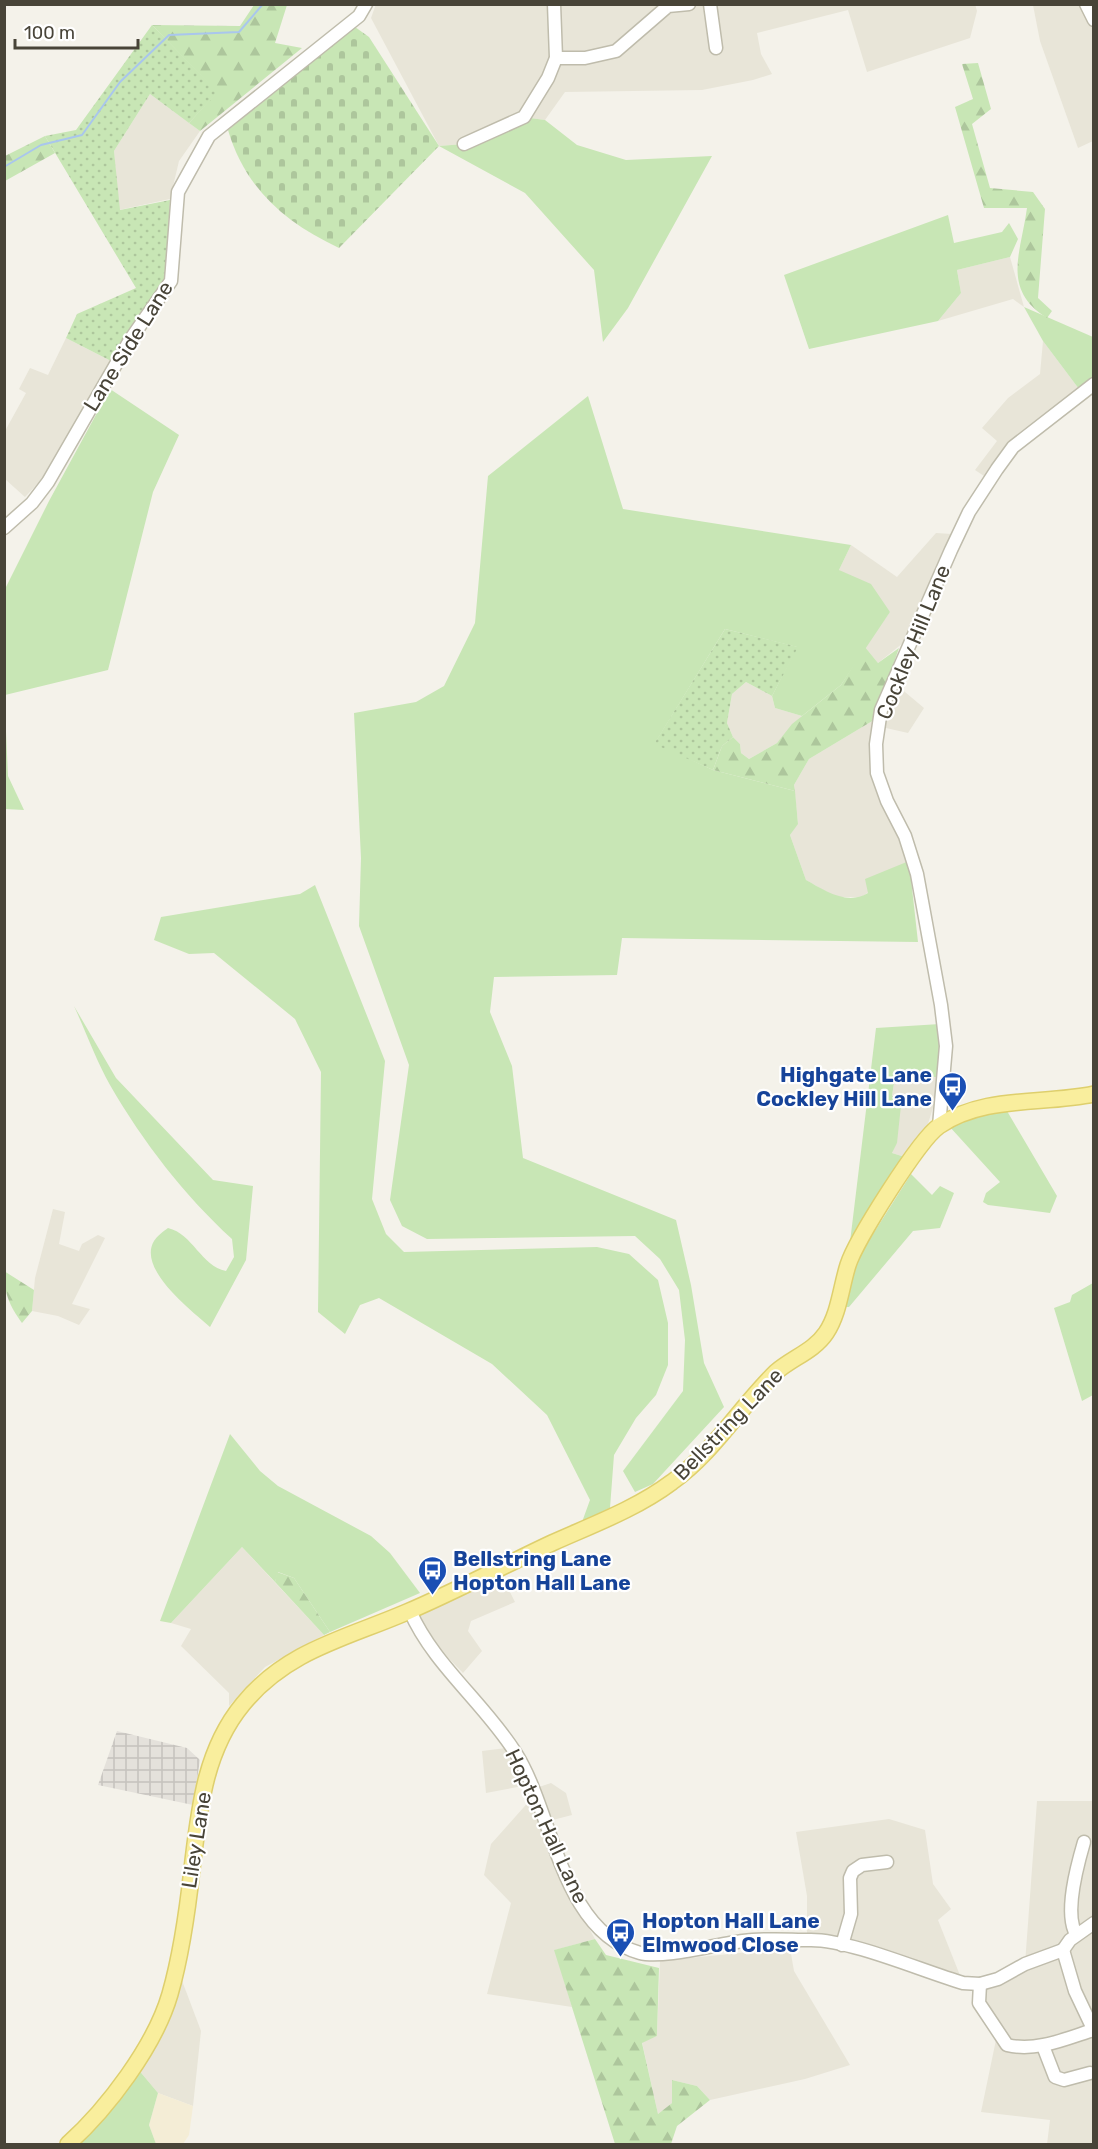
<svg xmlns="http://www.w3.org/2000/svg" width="1098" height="2149" font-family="Rubik,sans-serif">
	<defs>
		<pattern id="industrial-grid" width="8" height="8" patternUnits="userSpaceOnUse" patternTransform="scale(1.5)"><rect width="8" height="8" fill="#e4e1db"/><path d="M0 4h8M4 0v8" fill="none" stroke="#c5c2bd"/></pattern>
		<pattern id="forest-firs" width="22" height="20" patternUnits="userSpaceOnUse" patternTransform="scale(1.5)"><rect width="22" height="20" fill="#c8e6b5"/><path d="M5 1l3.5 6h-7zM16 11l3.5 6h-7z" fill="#adc69c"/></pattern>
		<pattern id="cemetery-stones" width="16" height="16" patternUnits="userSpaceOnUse" patternTransform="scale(1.5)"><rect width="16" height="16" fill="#c8e6b5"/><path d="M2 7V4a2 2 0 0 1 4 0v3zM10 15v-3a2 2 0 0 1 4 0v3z" fill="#adc69c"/></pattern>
		<pattern id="garden-dots" width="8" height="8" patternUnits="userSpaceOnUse" patternTransform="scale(1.5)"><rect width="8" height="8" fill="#c8e6b5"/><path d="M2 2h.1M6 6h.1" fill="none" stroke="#adc69c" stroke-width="1.8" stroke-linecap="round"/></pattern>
	</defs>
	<rect width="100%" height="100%" fill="#f4f2ea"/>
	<g fill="#e8e5d8">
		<polygon points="376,4 975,4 977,11 970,38 867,72 848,10 757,33 761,54 772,74 753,80 702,90 565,92 545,120 515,116 464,144 439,146 371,18"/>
		<polygon points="1033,5 1093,5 1093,141 1078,148 1040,41"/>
		<polygon points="150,94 200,131 179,161 170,199 119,210 114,151"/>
		<polygon points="1010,257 1024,307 1013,299 938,321 961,293 957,270"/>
		<polygon points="66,338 111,361 41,480 25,497 5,479 5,431 26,393 19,389 30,368 48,375"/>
		<polygon points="1043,341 1079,389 987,478 975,470 997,441 982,428 1008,398 1040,374"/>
		<polygon points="936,533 952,534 908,639 878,663 865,647 890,612 839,570 851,545 897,577"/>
		<polygon points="746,682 772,696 775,708 802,716 777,743 749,759 741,753 740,744 733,737 727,723 732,694"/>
		<polygon points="886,682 899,687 924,708 908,733 886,728 874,721 871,774 909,861 862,897 835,897 806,880 790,835 798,823 794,785 809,759 874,720"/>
		<polygon points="906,1077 938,1077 937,1095 927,1127 908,1158 892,1153 897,1142 892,1096 894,1083"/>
		<polygon points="53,1209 65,1212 59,1244 79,1251 82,1244 98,1235 105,1238 72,1304 90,1309 79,1325 58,1316 32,1311 35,1278"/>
		<polygon points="242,1547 324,1635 265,1667 229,1706 229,1693 181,1646 191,1629 171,1623"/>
		<polygon points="503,1578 515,1602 471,1621 468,1631 482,1651 463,1673 430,1639 417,1615"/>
		<polygon points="506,1748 533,1789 551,1783 566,1793 572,1815 541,1823 556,1869 595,1939 555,1950 572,2007 487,1994 511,1903 484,1875 491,1844 531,1799 523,1786 486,1793 482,1751"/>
		<polygon points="1037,1801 1093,1801 1093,2144 1047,2144 1050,2120 981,2112 997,2035 979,2003 980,1984 1025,1964"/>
		<polygon points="889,1819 925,1830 933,1884 951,1909 938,1920 963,1983 807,1939 807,1896 796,1832"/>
		<polygon points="790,1948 794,1971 850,2065 805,2079 710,2100 697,2086 672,2080 672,2103 658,2114 642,2042 657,2036 660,1961"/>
		<polygon points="181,1978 201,2031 193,2106 158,2093 137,2068"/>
	</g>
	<polygon fill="#f4edd6" points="158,2093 193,2106 189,2135 183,2144 156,2144 149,2125"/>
	<polygon fill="url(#industrial-grid)" points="117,1731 187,1748 200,1760 193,1805 98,1785"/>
	<g fill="#c8e6b5">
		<polygon points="515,116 545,120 577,145 626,160 712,156 628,308 603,342 594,270 525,193 439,146 464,144"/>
		<polygon points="948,215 954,243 1002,232 1009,223 1018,239 1010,257 957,270 961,293 938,321 809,349 784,275"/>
		<polygon points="1024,307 1093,337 1093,378 1079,389 1043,341"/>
		<polygon points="110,389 179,435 153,492 108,670 5,695 5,589 49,501"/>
		<path d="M 588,396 L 623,509 L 851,545 L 839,570 L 871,584 L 890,612 L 841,685 L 802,716 L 775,708 L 772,696 L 797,647 L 725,629 L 655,743 L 713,770 L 795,791 L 798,824 L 790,835 L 806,880 C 824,890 847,906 868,893 L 865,879 L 909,861 L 918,942 L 622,938 L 617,975 L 494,977 L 490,1012 L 512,1066 L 523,1158 L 676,1220 L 691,1285 L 704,1363 L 724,1407 L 653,1484 L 635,1492 L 623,1471 L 683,1391 L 685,1340 L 679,1290 L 660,1259 L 635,1236 L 427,1239 L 402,1226 L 390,1200 L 409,1065 L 359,926 L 361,858 L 354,713 L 416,702 L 444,686 L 475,623 L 488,476 Z"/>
		<polygon points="5,709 8,776 24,810 5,809"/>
		<polygon points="315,885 385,1061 372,1199 386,1234 404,1252 597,1247 629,1254 658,1280 668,1323 668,1365 656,1395 636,1418 614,1455 610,1508 582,1522 590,1500 547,1415 492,1364 379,1298 360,1305 345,1334 318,1312 321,1072 295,1019 214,953 189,954 154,940 161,917 300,894"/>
		<path d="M 74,1006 L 116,1078 L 213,1180 L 253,1186 L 246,1260 L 210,1327 C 192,1311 137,1269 154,1241 C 157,1236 164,1231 168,1228 C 193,1234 201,1266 226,1271 L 234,1257 L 232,1239 C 184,1195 143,1142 110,1085 C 96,1060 86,1032 74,1006 Z"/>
		<polygon points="940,1024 938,1077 907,1077 905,1082 894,1083 892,1096 902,1096 897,1143 892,1153 908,1158 850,1242 876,1028"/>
		<polygon points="1007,1111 1057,1196 1050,1213 988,1205 983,1202 986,1193 1000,1182 949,1126 975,1114"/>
		<polygon points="911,1174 932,1195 940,1186 954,1193 940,1228 913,1231 849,1307 842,1307 856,1261"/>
		<polygon points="1093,1283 1093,1395 1082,1401 1054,1308 1070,1302 1072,1295"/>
		<polygon points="230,1434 260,1471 278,1486 371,1536 390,1553 420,1593 330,1632 294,1578 278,1572 275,1582 242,1547 171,1623 160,1621"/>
		<polygon points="137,2068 158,2093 149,2125 156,2144 78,2143"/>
	</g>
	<g fill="url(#forest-firs)">
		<polygon points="254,5 287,5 275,43 302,48 200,131 189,123 217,92 152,25 240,26"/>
		<path d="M 978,63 L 991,109 L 972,124 L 990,188 L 1033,192 L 1045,209 L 1038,298 L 1052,311 L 1047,318 C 1001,289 1021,253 1027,208 L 984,208 L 955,107 L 973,99 L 962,64 Z"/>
		<polygon points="45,136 55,153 5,181 5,156"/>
		<polygon points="865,647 878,663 899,648 874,720 809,759 794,785 795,791 713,770 722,746 733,737 740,744 741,753 749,759 777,743 792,724 841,685"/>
		<path d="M 4,1271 L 34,1290 L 32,1311 L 22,1323 C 9,1305 4,1293 4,1271 Z"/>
		<polygon points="277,1572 294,1578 330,1632 324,1635 275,1582"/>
		<polygon points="595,1939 606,1955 659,1968 657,2036 642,2043 658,2114 672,2103 672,2080 697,2086 710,2100 677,2126 671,2144 615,2144 554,1950"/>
	</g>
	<path fill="url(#cemetery-stones)" d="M 355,27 L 369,37 L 439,146 L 339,248 C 285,223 245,188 228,130 Z"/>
	<g fill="url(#garden-dots)">
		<polygon points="152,25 218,92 189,123 150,94 114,151 120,210 170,200 165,280 111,361 66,338 77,314 136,288 45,136 76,130"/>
		<polygon points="725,629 798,647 772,696 746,682 732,694 727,723 733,737 722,746 713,770 654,744"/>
	</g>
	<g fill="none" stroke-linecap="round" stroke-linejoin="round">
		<polyline stroke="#a9c6ed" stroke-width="2" points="4,167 41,145 82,135 120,82 169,35 239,32 263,4"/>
		<defs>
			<g id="minor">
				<polyline points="710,4 716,48"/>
				<polyline points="1086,4 1094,20"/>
				<polyline points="556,58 585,58 616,51 668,6 689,4"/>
				<polyline points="464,144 524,117 548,78 556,58 554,4"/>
				<polyline points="4,528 32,503 48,482 130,340 171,281 178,192 209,136 359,16 366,4"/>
				<polyline points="939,1126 946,1046 941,1005 917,874 905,836 887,801 877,773 876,744 881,710 951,550 969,512 997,469 1013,447 1094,384"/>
				<path d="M 410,1611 C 433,1664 484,1703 515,1752 C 554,1812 559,1930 640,1953 C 663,1959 717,1944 743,1941 C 765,1938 789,1940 811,1940 C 851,1940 922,1971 963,1983 L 980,1984 L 998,1979 L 1025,1964 L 1063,1950"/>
				<path d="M 1076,1934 C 1064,1913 1077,1866 1084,1842"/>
				<polyline points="842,1945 851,1914 850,1878 853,1871 862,1865 887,1862"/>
				<polyline points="1063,1950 1075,1991 1094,2031"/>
				<polyline points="1063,1950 1070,1940 1094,1923"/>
				<path d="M 980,1984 L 979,2003 L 1007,2045 C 1036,2052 1065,2039 1093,2030"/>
				<polyline points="1043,2046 1055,2077 1064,2080 1090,2073"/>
			</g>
			<path id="major" d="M 68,2144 C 107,2109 155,2046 170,1994 C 180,1959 188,1906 192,1869 C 199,1811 204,1751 243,1704 C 287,1650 347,1638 407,1612 C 456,1591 503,1566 552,1543 C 592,1525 636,1509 672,1482 C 713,1453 740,1407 776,1372 C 792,1358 814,1351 826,1333 C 839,1314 841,1287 848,1265 C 856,1240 919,1140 939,1126 C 984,1095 1043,1105 1094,1094"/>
		</defs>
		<use href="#minor" stroke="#bfbcac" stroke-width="15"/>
		<use href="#major" stroke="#decf6d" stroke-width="18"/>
		<use href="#minor" stroke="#fff" stroke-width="12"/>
		<use href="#major" stroke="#f9ee9d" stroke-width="15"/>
	</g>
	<defs>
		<symbol id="bus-pin" viewBox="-11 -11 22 30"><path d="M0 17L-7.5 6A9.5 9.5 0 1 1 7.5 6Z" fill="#1a4fb4" stroke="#fff"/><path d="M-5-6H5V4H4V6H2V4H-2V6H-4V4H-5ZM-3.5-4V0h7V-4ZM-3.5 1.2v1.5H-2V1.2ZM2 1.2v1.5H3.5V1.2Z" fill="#fff"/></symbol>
	</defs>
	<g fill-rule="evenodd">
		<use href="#bus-pin" x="936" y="1070" width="33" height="45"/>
		<use href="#bus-pin" x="416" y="1554" width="33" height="45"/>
		<use href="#bus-pin" x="604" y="1916" width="33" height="45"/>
	</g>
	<g text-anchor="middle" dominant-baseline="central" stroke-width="4.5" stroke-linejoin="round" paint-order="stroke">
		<g font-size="21" fill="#484438" stroke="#fff">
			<text transform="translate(128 346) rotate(-58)">Lane Side Lane</text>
			<text transform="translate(913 642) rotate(-68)">Cockley Hill Lane</text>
			<text transform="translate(728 1424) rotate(-46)">Bellstring Lane</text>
			<text transform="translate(547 1826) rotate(65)">Hopton Hall Lane</text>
			<text transform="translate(196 1840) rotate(-81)">Liley Lane</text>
		</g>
		<g font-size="21" font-weight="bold" fill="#164399" stroke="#fff" text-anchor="start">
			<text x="932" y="1074" text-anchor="end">Highgate Lane<tspan x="932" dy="24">Cockley Hill Lane</tspan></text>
			<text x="453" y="1558">Bellstring Lane<tspan x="453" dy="24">Hopton Hall Lane</tspan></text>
			<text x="642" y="1920">Hopton Hall Lane<tspan x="642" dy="24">Elmwood Close</tspan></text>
		</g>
	</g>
	<rect width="1098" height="2149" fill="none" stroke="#484438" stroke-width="12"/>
	<path d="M15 39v9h123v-9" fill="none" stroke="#484438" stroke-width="3"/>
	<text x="24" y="39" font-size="18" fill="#484438" stroke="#ffffff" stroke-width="4.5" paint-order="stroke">100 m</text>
</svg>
